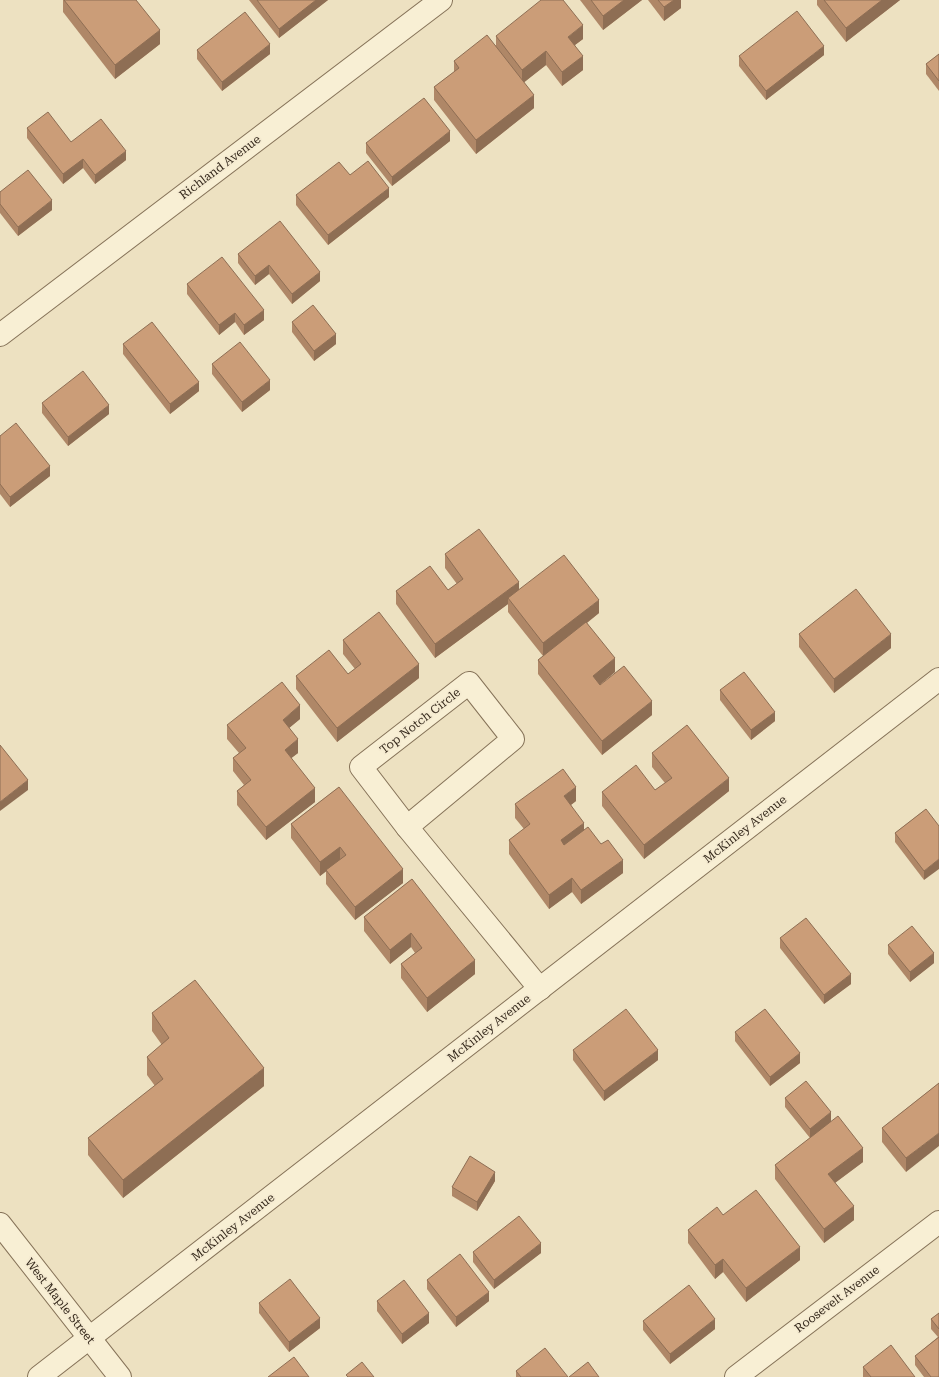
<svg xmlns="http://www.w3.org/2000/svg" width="939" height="1377" font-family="'Roboto Serif',serif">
	<rect width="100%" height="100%" fill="#ede1c1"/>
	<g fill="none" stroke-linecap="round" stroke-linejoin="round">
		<defs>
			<g id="minor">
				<polyline points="0,335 441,0"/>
				<polygon points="469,683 513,739 407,827 361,767"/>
				<polyline points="407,827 540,989"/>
				<polyline points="736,1377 939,1222"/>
			</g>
			<g id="tertiary">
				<polyline points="0,1224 120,1377"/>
				<polyline points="39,1377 939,679"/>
			</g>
		</defs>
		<use href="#minor" stroke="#867359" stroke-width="24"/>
		<use href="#tertiary" stroke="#867359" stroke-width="24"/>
		<use href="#minor" stroke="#f8efd4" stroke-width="22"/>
		<use href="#tertiary" stroke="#f8efd4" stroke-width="22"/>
	</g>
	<g fill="#af8767">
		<polygon points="63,0 136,0 160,44 115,79 63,12"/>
		<polygon points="249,0 328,0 279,38"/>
		<polygon points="580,0 642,0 603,30"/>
		<polygon points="648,0 681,0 681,8 664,21"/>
		<polygon points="817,0 900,0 846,42 817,5"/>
		<polygon points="496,36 583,39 575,45 583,70 562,86 546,65 524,82 534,108 476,154 434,100 434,87 454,72 454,61 496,45"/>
		<polygon points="197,50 270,54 222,91 197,59"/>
		<polygon points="939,54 939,91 926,74 926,64"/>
		<polygon points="824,55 766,100 739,66 739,56"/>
		<polygon points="27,128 71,142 126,160 95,184 83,168 63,184 27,138"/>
		<polygon points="450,141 392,186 366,153 366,143"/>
		<polygon points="350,175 389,197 328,245 296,205 296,195"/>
		<polygon points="0,192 52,210 18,236 0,213"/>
		<polygon points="238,254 320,281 292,304 269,274 255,285 238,263"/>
		<polygon points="187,284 264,320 244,335 235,322 219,335 187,294"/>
		<polygon points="292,322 336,344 314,361 292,332"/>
		<polygon points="123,344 199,391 170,414 123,354"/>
		<polygon points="212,364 270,390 242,412 212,374"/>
		<polygon points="42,403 109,414 68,446 42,413"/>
		<polygon points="0,436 50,476 10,507 0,494"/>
		<polygon points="445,554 519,590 599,613 587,623 615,672 600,685 652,715 602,755 538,674 538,660 543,656 508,612 508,604 435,658 396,604 396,591 448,590 457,584 445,568"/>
		<polygon points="799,634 891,648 834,693 799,647"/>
		<polygon points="343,640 419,678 337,742 296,689 296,676 348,674 355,669 343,654"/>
		<polygon points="720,690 775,721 751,740 720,700"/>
		<polygon points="300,719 289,728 298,753 291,758 315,802 266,840 237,805 237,791 244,785 233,771 233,758 239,753 227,739 227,725"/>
		<polygon points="652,753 729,791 644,859 602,806 602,792 655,790 665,783 652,767"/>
		<polygon points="339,787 403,883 355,920 326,884 326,871 320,876 291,838 291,824"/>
		<polygon points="576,801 571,805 584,830 623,873 581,904 572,892 549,909 509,854 509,840 524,829 515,818 515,804"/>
		<polygon points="926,809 924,880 895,842 895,833"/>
		<polygon points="412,879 475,974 427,1012 401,978 401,964 415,953 411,947 390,964 364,931 364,917"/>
		<polygon points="780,938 851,984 824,1004 780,948"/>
		<polygon points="888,945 934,963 910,982 888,954"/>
		<polygon points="152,1013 264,1086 123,1198 88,1155 88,1138 155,1086 147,1075 147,1057 162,1045 152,1031"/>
		<polygon points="735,1032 800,1063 770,1086 735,1041"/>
		<polygon points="573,1050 658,1060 604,1101 573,1060"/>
		<polygon points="939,1083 906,1172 882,1142 882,1128"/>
		<polygon points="785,1098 831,1122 818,1132 863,1162 835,1183 854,1220 824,1243 775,1179 775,1165 810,1138 785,1107"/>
		<polygon points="495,1181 477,1211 452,1196 452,1187"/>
		<polygon points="723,1215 800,1260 746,1302 723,1272 715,1279 688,1243 688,1230"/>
		<polygon points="473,1252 541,1253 494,1289 473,1262"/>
		<polygon points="427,1280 489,1301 456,1327 427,1289"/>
		<polygon points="377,1301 429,1323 402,1344 377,1311"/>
		<polygon points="259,1303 320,1328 289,1352 259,1313"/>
		<polygon points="939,1313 939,1377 924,1377 915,1365 915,1356 938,1337 931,1329 931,1319"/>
		<polygon points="643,1321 715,1329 670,1364 643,1330"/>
		<polygon points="863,1367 915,1377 863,1377"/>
		<polygon points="516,1371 568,1377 516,1377"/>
	</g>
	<g fill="#8e6e54">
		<polygon points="316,0 328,0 279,38 279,29"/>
		<polygon points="624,0 642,0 603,30 603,16"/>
		<polygon points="674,0 681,0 681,8 664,21 664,7"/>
		<polygon points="882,0 900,0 846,42 846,28"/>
		<polygon points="583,25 583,39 568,50 568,37"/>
		<polygon points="160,30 160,44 115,79 115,65"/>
		<polygon points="270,44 270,54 222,91 222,82"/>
		<polygon points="824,46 824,55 766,100 766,91"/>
		<polygon points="546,51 546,65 522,84 522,70"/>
		<polygon points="583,56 583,70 562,86 562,72"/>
		<polygon points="534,95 534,108 476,154 476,140"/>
		<polygon points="450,131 450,141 392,186 392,177"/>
		<polygon points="126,151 126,160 95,184 95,175"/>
		<polygon points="83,159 83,168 63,184 63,174"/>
		<polygon points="389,188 389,197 328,245 328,235"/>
		<polygon points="52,200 52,210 18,236 18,227"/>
		<polygon points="269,265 269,274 255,285 255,276"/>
		<polygon points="320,272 320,281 292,304 292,294"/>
		<polygon points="264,310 264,320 244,335 244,325"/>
		<polygon points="235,313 235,322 219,335 219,325"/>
		<polygon points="336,334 336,344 314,361 314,351"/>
		<polygon points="270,380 270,390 242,412 242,402"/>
		<polygon points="199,382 199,391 170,414 170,404"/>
		<polygon points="109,405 109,414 68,446 68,437"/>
		<polygon points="50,466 50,476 10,507 10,497"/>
		<polygon points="519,582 519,596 508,598 508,604 435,658 435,644"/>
		<polygon points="599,600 599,613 543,657 543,643"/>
		<polygon points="891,634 891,648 834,693 834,679"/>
		<polygon points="615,658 615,672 593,690 593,676"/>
		<polygon points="419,664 419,678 337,742 337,728"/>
		<polygon points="652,701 652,715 602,755 602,741"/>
		<polygon points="300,705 300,719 283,733 283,720"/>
		<polygon points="775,712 775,721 751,740 751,730"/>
		<polygon points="298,739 298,753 285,763 285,750"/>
		<polygon points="729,778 729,791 644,859 644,845"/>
		<polygon points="28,780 28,790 0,811 0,802"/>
		<polygon points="576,787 576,801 564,810 564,796"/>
		<polygon points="315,788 315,802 266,840 266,827"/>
		<polygon points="584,823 584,837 561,854 561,840"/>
		<polygon points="340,847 340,861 320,876 320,862"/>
		<polygon points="939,859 939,869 924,880 924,871"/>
		<polygon points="623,860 623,873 581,904 581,890"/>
		<polygon points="403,869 403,883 355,920 355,907"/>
		<polygon points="572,878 572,892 549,909 549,895"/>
		<polygon points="411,933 411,947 390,964 390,950"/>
		<polygon points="934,953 934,963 910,982 910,972"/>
		<polygon points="475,960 475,974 427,1012 427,998"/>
		<polygon points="851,974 851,984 824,1004 824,995"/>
		<polygon points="658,1050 658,1060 604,1101 604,1091"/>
		<polygon points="800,1053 800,1063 770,1086 770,1077"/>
		<polygon points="264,1068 264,1086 123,1198 123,1180"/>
		<polygon points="831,1112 831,1122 810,1139 810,1129"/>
		<polygon points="939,1133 939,1146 906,1172 906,1158"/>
		<polygon points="863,1148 863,1162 828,1188 828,1174"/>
		<polygon points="495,1172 495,1181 477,1211 477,1202"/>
		<polygon points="854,1206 854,1220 824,1243 824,1229"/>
		<polygon points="541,1243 541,1253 494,1289 494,1280"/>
		<polygon points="800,1247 800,1260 746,1302 746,1288"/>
		<polygon points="723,1259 723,1272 715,1279 715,1265"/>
		<polygon points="489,1292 489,1301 456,1327 456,1317"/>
		<polygon points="429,1313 429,1323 402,1344 402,1334"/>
		<polygon points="320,1318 320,1328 289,1352 289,1342"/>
		<polygon points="715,1319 715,1329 670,1364 670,1354"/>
	</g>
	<g fill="#cb9d78" stroke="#8e6e54">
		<polygon points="64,0 136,0 160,30 115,65"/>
		<polygon points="257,0 316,0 279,29"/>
		<polygon points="541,0 563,0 583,25 568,37 583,56 562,72 546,51 522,70 496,36"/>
		<polygon points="591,0 624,0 603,16"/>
		<polygon points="658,0 674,0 664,7"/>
		<polygon points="824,0 882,0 846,28"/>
		<polygon points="797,11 824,46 766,91 739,56"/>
		<polygon points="245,12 270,44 222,82 197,50"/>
		<polygon points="487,35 534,95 476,140 434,87 459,68 454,61"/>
		<polygon points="939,54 939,81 926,64"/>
		<polygon points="424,98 450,131 392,177 366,143"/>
		<polygon points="48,112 71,142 101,119 126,151 95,175 83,159 63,174 27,128"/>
		<polygon points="368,161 389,188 328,235 296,195 339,162 350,175"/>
		<polygon points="28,170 52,200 18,227 0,204 0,192"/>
		<polygon points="280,221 320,272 292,294 269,265 255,276 238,254"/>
		<polygon points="222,257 264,310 244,325 235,313 219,325 187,284"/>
		<polygon points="313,305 336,334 314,351 292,322"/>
		<polygon points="152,322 199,382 170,404 123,344"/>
		<polygon points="240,342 270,380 242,402 212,364"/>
		<polygon points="83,371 109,405 68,437 42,403"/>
		<polygon points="16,423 50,466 10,497 0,484 0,436"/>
		<polygon points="479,529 519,582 435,644 396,591 430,566 448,590 463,579 445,554"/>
		<polygon points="564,555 599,600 543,643 508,598"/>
		<polygon points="856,589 891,634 834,679 799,634"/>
		<polygon points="379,612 419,664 337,728 296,676 329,650 348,674 361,664 343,640"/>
		<polygon points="586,622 615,658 593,676 600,685 624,666 652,701 602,741 538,660"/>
		<polygon points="744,672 775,712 751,730 720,690"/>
		<polygon points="282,682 300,705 283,720 298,739 285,750 315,788 266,827 237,791 251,780 233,758 246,748 227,725"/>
		<polygon points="687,725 729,778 644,845 602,792 636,765 655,790 672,778 652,753"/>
		<polygon points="0,745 28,780 0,802"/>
		<polygon points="563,769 576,787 564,796 584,823 561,840 564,845 588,827 601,844 608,840 623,860 581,890 572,878 549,895 509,840 530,824 515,804"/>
		<polygon points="339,787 403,869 355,907 326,870 346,855 340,847 320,862 291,824"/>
		<polygon points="926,809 939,826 939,859 924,871 895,833"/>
		<polygon points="412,879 475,960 427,998 401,964 422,948 411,933 390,950 364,917"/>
		<polygon points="806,918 851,974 824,995 780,938"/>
		<polygon points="912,926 934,953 910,972 888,945"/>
		<polygon points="195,980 264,1068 123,1180 88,1138 163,1079 147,1057 169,1038 152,1013"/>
		<polygon points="626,1009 658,1050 604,1091 573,1050"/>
		<polygon points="765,1009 800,1053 770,1077 735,1032"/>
		<polygon points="806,1081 831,1112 810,1129 785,1098"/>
		<polygon points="939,1083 939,1133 906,1158 882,1128"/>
		<polygon points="838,1116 863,1148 828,1174 854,1206 824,1229 775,1165"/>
		<polygon points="470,1156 495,1172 477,1202 452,1187"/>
		<polygon points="756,1190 800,1247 746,1288 723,1259 715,1265 688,1230 717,1207 723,1215"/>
		<polygon points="519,1216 541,1243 494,1280 473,1252"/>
		<polygon points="460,1254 489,1292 456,1317 427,1280"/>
		<polygon points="290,1279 320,1318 289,1342 259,1303"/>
		<polygon points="404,1280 429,1313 402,1334 377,1301"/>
		<polygon points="689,1285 715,1319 670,1354 643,1321"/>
		<polygon points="939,1313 939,1329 931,1319"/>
		<polygon points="939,1337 939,1377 931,1377 915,1356"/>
		<polygon points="891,1345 915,1377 871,1377 863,1367"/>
		<polygon points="545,1348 568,1377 521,1377 516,1371"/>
		<polygon points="294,1357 309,1377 268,1377"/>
		<polygon points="362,1362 374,1377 348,1377 346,1375"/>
		<polygon points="588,1362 599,1377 569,1377"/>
	</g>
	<g text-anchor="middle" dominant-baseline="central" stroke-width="3.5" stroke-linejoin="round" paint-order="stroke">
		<g font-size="12" fill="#362a1d" stroke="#f5ebd1">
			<text transform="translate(220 167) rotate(-37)">Richland Avenue</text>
			<text transform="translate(420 721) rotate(-38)">Top Notch Circle</text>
			<text transform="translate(745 829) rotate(-38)">McKinley Avenue</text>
			<text transform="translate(489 1028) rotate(-38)">McKinley Avenue</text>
			<text transform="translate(233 1227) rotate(-38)">McKinley Avenue</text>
			<text transform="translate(837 1299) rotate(-37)">Roosevelt Avenue</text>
			<text transform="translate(60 1301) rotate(52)">West Maple Street</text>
		</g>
	</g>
</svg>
